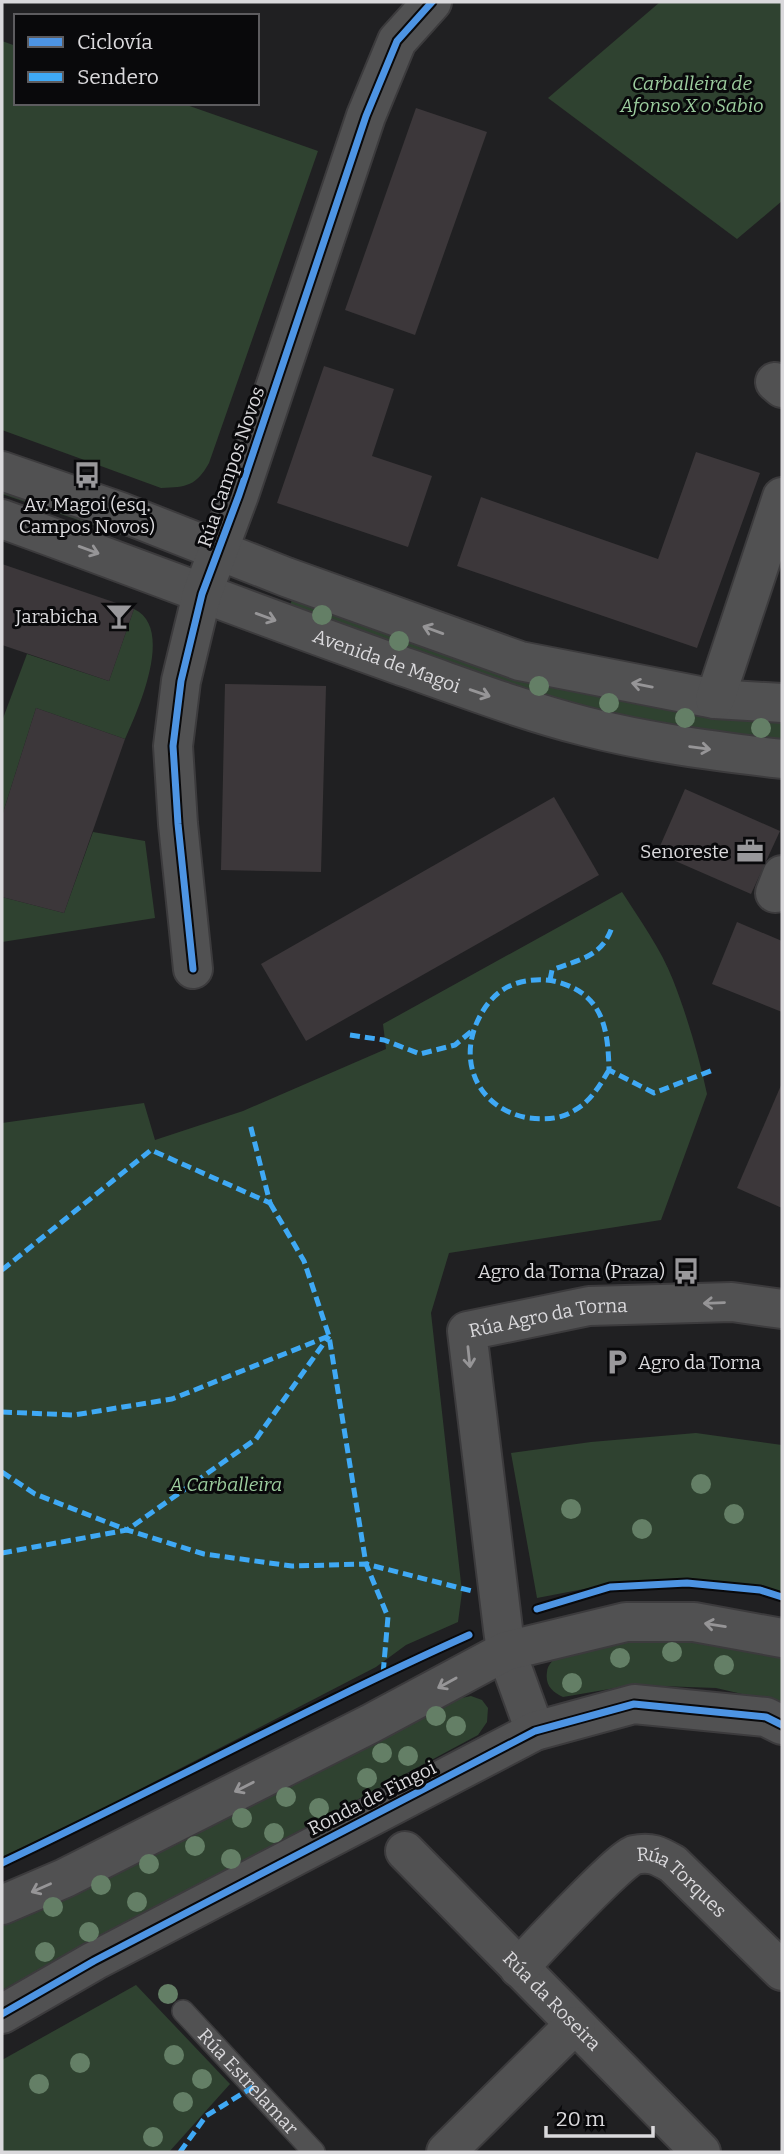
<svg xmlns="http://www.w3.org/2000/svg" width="784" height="2154" font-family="Bitter,serif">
	<rect width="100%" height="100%" fill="#202022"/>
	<g fill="#2f4230">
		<polygon points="660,2 782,2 782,201 737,239 548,98"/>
		<path d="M 2,41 L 16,46 L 16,103 L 181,103 L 318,151 L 209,463 C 196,486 187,487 161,488 L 2,430 Z"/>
		<polygon points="2,483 160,543 157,547 2,494"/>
		<polygon points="292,600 782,717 782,741 684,730 571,704 294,611 290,605"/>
		<path d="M 134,609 C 175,628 138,710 125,739 L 36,708 L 2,816 L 2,721 L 27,654 L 109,681 Z"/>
		<polygon points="93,832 145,841 155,918 2,942 2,897 64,913"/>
		<path d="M 622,892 C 640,920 661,949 673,980 C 687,1016 699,1056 707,1094 L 661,1220 L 449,1253 L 431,1313 L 462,1592 L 458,1622 L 406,1645 L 376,1667 L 98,1811 L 2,1857 L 2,1123 L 144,1103 L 155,1140 L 243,1111 L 386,1049 L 383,1024 Z"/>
		<polygon points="696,1433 782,1445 782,1594 768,1589 693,1580 615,1583 537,1598 511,1453 591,1442"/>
		<path d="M 688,1639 L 755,1649 L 782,1657 L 782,1703 L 716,1688 L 633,1685 L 563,1697 C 552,1692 545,1685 547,1672 C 551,1637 660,1639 688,1639 Z"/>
		<polygon points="471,1696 482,1700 488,1708 487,1722 478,1735 2,1990 2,1924 108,1876 452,1700"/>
		<polygon points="136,1985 230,2084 169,2152 2,2152 2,2060"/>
	</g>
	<g fill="#3c373a">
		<polygon points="416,108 487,132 415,335 345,310"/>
		<polygon points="324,366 394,389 372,456 432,476 408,547 277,503"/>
		<polygon points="696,452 760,473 697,648 457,566 481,497 658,559"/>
		<polygon points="2,564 134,609 109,681 2,645"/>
		<polygon points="225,684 326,686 321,872 221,870"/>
		<polygon points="36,708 125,739 64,913 2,897 2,816"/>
		<polygon points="685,789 780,831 751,894 657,853"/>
		<polygon points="554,797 599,875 306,1041 261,964"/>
		<polygon points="737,922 782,941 782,1012 712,984"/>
		<polygon points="782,1083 782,1208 737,1188"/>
	</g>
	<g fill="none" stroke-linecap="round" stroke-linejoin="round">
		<defs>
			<g id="service">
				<path id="s1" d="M 183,2011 L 314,2152"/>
			</g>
			<g id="minor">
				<polyline points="775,382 782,388"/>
				<polyline points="2,471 118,511 286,577 520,661 715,699 782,703"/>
				<path id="s2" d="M 2,519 C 135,567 266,618 399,665 C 460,686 521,710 584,726 C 649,743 716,751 782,759"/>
				<polyline points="715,699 782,497"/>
				<polyline points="775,893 782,875"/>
				<polyline points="193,969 178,824 173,746 181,681 202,594 239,495 366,116 397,41 432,2"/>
				<path id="s3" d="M 535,1731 L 506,1651 L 503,1629 L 467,1331 L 589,1306 L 732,1302 L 782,1309"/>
				<path id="s4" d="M 405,1851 L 701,2152"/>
				<polyline points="2,1905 65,1878 370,1724 506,1651 626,1622 694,1622 782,1638"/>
				<path id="s5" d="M 519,1968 C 533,1952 621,1858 634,1855 C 651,1851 659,1856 673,1864 L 782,1971"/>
				<polyline points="2,2014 94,1961 535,1731 634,1704 766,1717 782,1725"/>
				<polyline points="446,2152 561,2038 576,2026"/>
			</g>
		</defs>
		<use href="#service" stroke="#3c3b3d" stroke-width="24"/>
		<use href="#minor" stroke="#3c3b3d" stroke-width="42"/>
		<use href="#service" stroke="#515152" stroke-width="21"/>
		<use href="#minor" stroke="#515152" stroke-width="38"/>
		<g stroke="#3fa9f5" stroke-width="5" stroke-dasharray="10 5" stroke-linecap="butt">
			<path d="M 550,980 L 552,970 C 580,959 602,957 612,927"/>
			<polyline points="350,1035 384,1040 420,1054 455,1045 474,1029"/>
			<path d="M 609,1070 C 600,1085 591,1101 575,1110 C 562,1119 545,1120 529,1118 C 480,1110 456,1063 479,1018 C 488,1000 501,987 521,982 C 533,979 547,979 558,982 C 603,995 608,1028 609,1070 L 654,1093 L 713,1070"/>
			<polyline points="270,1203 304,1261 329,1336 366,1564 388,1617 383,1674 385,1679"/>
			<polyline points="2,1270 151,1150 270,1203 250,1124"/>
			<polyline points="2,1412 74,1415 172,1399 329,1336"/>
			<polyline points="2,1472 35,1494 127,1530 204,1554 292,1566 366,1564 472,1591"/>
			<polyline points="2,1553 127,1530 256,1439 329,1336"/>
			<polyline points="180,2152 206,2116 253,2087"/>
		</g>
		<defs>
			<g id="cycleway">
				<polyline points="193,969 178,824 173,746 181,681 202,594 239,495 366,116 397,41 432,2"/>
				<polyline points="537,1609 610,1587 687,1583 760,1590 782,1597"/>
				<path d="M 2,1863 C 158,1789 311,1706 469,1635"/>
				<polyline points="2,2014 94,1961 535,1731 634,1704 766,1717 782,1725"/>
			</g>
		</defs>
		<use href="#cycleway" stroke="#09090b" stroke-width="11"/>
		<use href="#cycleway" stroke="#4d94e3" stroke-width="7"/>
	</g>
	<g fill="#647f66">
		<circle cx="322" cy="615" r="10"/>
		<circle cx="399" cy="641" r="10"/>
		<circle cx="539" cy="686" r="10"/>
		<circle cx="609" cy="703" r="10"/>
		<circle cx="685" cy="718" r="10"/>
		<circle cx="761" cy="728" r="10"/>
		<circle cx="701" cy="1484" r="10"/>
		<circle cx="571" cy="1509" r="10"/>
		<circle cx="734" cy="1514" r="10"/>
		<circle cx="642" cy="1529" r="10"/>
		<circle cx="672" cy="1652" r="10"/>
		<circle cx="620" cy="1658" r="10"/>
		<circle cx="724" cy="1665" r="10"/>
		<circle cx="572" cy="1683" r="10"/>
		<circle cx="436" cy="1716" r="10"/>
		<circle cx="456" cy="1726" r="10"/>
		<circle cx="382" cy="1753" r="10"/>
		<circle cx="408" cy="1756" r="10"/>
		<circle cx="367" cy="1778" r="10"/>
		<circle cx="286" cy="1797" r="10"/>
		<circle cx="319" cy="1808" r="10"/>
		<circle cx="242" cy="1818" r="10"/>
		<circle cx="274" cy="1833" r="10"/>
		<circle cx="195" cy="1846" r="10"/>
		<circle cx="231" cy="1859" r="10"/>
		<circle cx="149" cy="1864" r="10"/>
		<circle cx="101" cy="1885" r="10"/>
		<circle cx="137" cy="1902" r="10"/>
		<circle cx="53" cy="1907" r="10"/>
		<circle cx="89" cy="1932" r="10"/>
		<circle cx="45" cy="1952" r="10"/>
		<circle cx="168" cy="1994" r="10"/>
		<circle cx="174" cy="2055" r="10"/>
		<circle cx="80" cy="2063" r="10"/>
		<circle cx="202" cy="2079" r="10"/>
		<circle cx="39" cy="2084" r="10"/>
		<circle cx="183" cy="2102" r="10"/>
		<circle cx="153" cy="2137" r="10"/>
	</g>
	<defs><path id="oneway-shaft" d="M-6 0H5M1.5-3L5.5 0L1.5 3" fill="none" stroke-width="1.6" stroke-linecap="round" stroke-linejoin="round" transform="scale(1.75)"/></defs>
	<g stroke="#969597">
		<use href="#oneway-shaft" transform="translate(89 550) rotate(20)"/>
		<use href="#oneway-shaft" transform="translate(266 617) rotate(20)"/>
		<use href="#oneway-shaft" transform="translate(433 630) rotate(-160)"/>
		<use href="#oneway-shaft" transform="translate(642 685) rotate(-169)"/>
		<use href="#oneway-shaft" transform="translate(480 693) rotate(19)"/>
		<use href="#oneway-shaft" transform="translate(700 748) rotate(8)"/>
		<use href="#oneway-shaft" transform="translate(714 1303) rotate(178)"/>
		<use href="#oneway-shaft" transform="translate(469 1357) rotate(84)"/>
		<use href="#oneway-shaft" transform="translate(715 1625) rotate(-171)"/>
		<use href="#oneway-shaft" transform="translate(447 1683) rotate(151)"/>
		<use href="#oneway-shaft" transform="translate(244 1787) rotate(153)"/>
		<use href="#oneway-shaft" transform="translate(41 1888) rotate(156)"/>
	</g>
	<defs>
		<symbol id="bus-bare" viewBox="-9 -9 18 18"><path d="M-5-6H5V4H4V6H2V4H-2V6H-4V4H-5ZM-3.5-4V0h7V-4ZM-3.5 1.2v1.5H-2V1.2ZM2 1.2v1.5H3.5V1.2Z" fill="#99989b" stroke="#09090b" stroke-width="2.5" paint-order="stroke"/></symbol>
		<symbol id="bar-bare" viewBox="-9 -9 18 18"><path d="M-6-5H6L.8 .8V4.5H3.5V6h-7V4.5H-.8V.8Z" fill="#99989b" stroke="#09090b" stroke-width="2.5" paint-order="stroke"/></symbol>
		<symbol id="office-bare" viewBox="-9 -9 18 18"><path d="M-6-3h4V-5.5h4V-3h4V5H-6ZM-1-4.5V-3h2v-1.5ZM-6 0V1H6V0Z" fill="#99989b" stroke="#09090b" stroke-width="2.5" paint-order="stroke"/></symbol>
		<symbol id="parking-bare" viewBox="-9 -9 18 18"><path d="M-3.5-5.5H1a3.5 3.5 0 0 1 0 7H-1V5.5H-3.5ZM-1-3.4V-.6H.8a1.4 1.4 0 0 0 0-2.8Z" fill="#99989b" stroke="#09090b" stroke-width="2.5" paint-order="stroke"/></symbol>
	</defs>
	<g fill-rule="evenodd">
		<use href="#bus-bare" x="68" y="456" width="38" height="38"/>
		<use href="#bar-bare" x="100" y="597" width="38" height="38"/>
		<use href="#office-bare" x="731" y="832" width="38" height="38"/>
		<use href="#bus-bare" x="667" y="1252" width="38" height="38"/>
		<use href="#parking-bare" x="598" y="1343" width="38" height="38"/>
	</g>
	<g text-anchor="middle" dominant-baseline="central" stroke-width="6" stroke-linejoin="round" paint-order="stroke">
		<g font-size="19" font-style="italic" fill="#9ccd9e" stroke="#09090b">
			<text x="692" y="83">Carballeira de<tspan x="692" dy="22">Afonso X o Sabio</tspan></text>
			<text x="226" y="1484">A Carballeira</text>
		</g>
		<g font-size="19" fill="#dad9dc" stroke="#09090b">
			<text transform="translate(231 467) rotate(-71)">Rúa Campos Novos</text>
			<text stroke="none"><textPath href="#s2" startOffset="410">Avenida de Magoi</textPath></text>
			<text stroke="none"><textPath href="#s3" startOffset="490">Rúa Agro da Torna</textPath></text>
			<text transform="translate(372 1798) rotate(-27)">Ronda de Fingoi</text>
			<text stroke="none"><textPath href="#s5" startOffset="219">Rúa Torques</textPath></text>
			<text stroke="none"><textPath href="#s4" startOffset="210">Rúa da Roseira</textPath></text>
			<text stroke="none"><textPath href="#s1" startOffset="96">Rúa Estrelamar</textPath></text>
		</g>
		<g font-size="19" fill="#dad9dc" stroke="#09090b" text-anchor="end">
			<text x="87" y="504" text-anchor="middle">Av. Magoi (esq.<tspan x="87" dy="22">Campos Novos)</tspan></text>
			<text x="98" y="616">Jarabicha</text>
			<text x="729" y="851">Senoreste</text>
			<text x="665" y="1271">Agro da Torna (Praza)</text>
			<text x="638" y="1362" text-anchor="start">Agro da Torna</text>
		</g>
	</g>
	<rect width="784" height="2154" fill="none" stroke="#dad9dc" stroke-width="7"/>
	<rect x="14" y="14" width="245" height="91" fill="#09090b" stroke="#5d5c5f" stroke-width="2"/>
	<rect x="28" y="37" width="35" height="10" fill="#4d94e3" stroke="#5d5c5f" stroke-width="2"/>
	<text x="77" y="49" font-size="21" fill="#dad9dc">Ciclovía</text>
	<rect x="28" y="72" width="35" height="10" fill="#3fa9f5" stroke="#5d5c5f" stroke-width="2"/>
	<text x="77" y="84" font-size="21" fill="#dad9dc">Sendero</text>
	<path d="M546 2126v10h107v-10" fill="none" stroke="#dad9dc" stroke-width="3.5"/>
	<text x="556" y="2126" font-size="21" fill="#dad9dc" stroke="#09090b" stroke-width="5" paint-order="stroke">20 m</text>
</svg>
